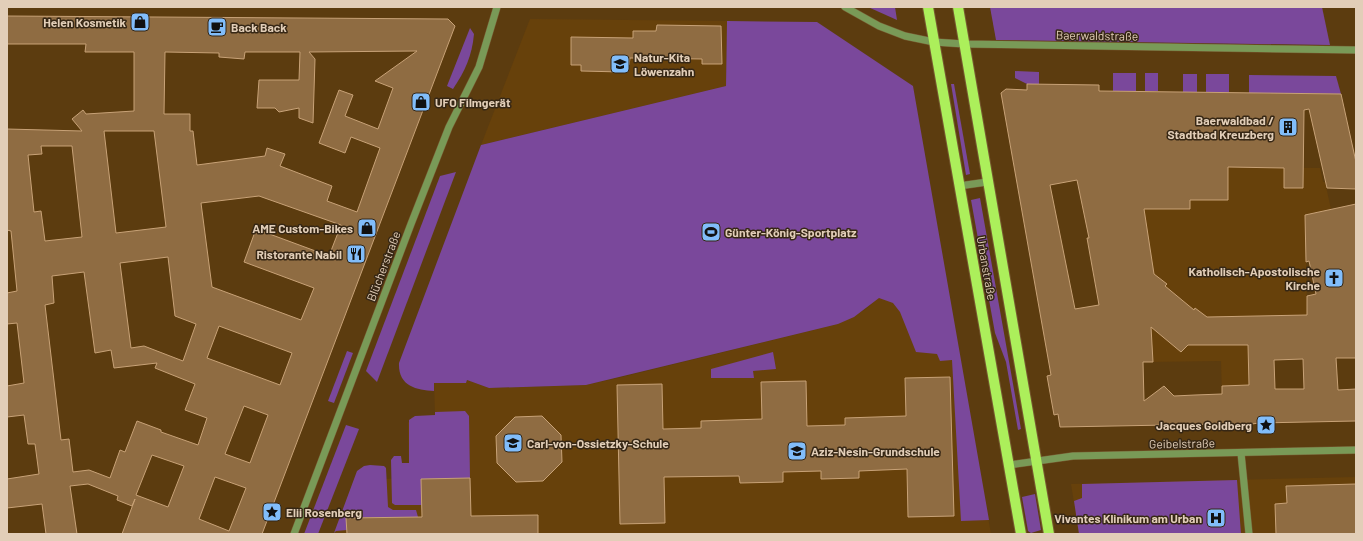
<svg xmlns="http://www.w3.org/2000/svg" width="1363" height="541" font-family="Barlow,sans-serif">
	<rect width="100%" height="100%" fill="#5c3c0f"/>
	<g fill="#67410b">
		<polygon points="530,19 727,21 726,86 481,145"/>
		<polygon points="1228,167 1320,168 1323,182 1325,182 1331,209 1305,215 1308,359 1258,360 1252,425 1245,426 1230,425 1222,395 1221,361 1143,362 1141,198 1162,209 1190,208 1190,200 1228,200"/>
		<polygon points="888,288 959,351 991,534 334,534 354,480 409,478 408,423 412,417 435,415 434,383 466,383 467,380 489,388 586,385 614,379 838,324 866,309"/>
		<polygon points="1356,477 1356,534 1079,534 1071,484"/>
	</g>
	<g fill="#7a489b">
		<polygon points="868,7 895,7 897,20"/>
		<polygon points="990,7 1322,7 1330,45 996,40"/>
		<path d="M 727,21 L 817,22 L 913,86 L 989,520 L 961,521 L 952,360 L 940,361 L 937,354 L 916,352 L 900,312 L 893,303 L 879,298 L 854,317 L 838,324 L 586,385 L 489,388 L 467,380 L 466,383 L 434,383 L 434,391 C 416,390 398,386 399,363 L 481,145 L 726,86 Z"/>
		<path d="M 470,28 L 474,34 C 472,56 465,71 453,89 L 447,86 Z"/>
		<polygon points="1015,71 1039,72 1039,84 1027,84 1015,78"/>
		<rect x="1113" y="73" width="23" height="18"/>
		<rect x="1145" y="73" width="13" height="18"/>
		<rect x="1183" y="74" width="14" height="18"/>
		<rect x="1206" y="74" width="23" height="18"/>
		<polygon points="1249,75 1336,76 1341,94 1249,93"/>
		<polygon points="951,84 954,84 970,174 966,175"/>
		<polygon points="456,172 377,382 366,371 440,176"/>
		<polygon points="980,198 1021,429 1018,430 1006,362 995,333 971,200"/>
		<polygon points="347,351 353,353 334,403 328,401"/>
		<polygon points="773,352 776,369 753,371 754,378 711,378 711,369"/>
		<polygon points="465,411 469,416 470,478 445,479 422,505 395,505 392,503 391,460 394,456 401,456 402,463 409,463 409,420 415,416 435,415 435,412"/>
		<polygon points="346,425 359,429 318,534 304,534"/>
		<polygon points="370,465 384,466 386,468 388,507 393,510 416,510 418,517 347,518 347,530 336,531 334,533 357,471 364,466"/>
		<polygon points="1237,480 1241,534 1079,534 1074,501 1082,498 1082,484"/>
		<polygon points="1035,494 1041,530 1031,533 1028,531 1022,497"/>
	</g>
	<g fill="#8f6c42" stroke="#c8a277" fill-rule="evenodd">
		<path d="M 7,16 L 448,19 L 455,26 L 262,534 L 122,534 L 135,499 L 132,506 L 117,500 L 118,496 L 88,484 L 70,486 L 77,534 L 46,534 L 42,504 L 7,508 L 7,479 L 39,474 L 35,444 L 28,444 L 24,415 L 7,417 L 7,386 L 24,383 L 17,323 L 7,324 L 7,293 L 17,291 L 11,231 L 7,230 L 7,129 L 82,131 L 72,119 L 83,110 L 86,114 L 134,111 L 134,52 L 85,52 L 86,44 L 7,44 ZM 417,51 L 375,81 L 393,88 L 378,129 L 345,116 L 353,95 L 339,90 L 319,143 L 345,153 L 351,137 L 380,148 L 357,212 L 327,201 L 332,186 L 280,166 L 285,154 L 267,148 L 265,156 L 197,165 L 193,131 L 190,131 L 190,114 L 164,114 L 165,52 L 219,53 L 219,57 L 244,59 L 245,52 L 300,52 L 299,80 L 259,80 L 257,108 L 275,108 L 279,112 L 299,108 L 299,118 L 313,123 L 315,59 L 309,52 ZM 104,131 L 154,131 L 166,227 L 116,233 ZM 41,146 L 72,146 L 82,237 L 45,241 L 41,211 L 34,212 L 28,155 L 42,154 ZM 259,196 L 341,225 L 329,256 L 256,229 L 244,262 L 314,288 L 301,320 L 212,287 L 201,203 ZM 168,257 L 175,316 L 196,324 L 183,361 L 144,346 L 131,348 L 120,263 ZM 84,272 L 95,353 L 111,350 L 114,368 L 157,363 L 155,368 L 195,384 L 185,410 L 207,418 L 198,445 L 161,432 L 161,430 L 137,421 L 125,452 L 120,450 L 110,478 L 89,470 L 73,472 L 69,439 L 61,440 L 45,305 L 54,303 L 52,276 ZM 219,326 L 292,353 L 280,385 L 207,358 ZM 244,406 L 268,415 L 250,463 L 225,454 ZM 152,455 L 184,466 L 168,507 L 136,495 ZM 215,477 L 246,488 L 229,531 L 199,519 Z"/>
		<polygon points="657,25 721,26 722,64 702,64 702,59 630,58 629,65 622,65 622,72 581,71 581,65 571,65 571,37 633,38 633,31 656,31"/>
		<path d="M 1027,84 L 1099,85 L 1099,91 L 1341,94 L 1356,162 L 1356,189 L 1327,188 L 1309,109 L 1304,110 L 1303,188 L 1284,188 L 1284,168 L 1228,167 L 1228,200 L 1190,200 L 1190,209 L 1144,209 L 1154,274 L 1167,284 L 1165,286 L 1194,310 L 1195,308 L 1207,317 L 1307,315 L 1307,296 L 1316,294 L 1309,261 L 1306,262 L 1305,215 L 1356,204 L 1356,358 L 1336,358 L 1338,390 L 1356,389 L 1356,421 L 1259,423 L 1237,426 L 1222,424 L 1060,427 L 1058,414 L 1054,415 L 1047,376 L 1051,375 L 1001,93 L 1006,89 L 1027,90 ZM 1077,180 L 1089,238 L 1087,238 L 1099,305 L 1075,309 L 1050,185 ZM 1151,327 L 1181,352 L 1188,345 L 1248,345 L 1249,385 L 1222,386 L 1222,394 L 1195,395 L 1174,396 L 1164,386 L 1144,401 L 1143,362 L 1153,362 ZM 1303,359 L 1304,389 L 1275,389 L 1274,360 Z"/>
		<polygon points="950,377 954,516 908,517 907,469 859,471 859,478 821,479 821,471 783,472 783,482 740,483 739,476 664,477 665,523 620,524 617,385 662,384 663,429 701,428 701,421 762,419 761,382 806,381 807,426 845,425 845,418 906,416 905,378"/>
		<polygon points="542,416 561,435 562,462 543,481 516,482 497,463 496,436 515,417"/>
		<polygon points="470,478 471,516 538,515 538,534 347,534 346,518 422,517 421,479"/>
		<polygon points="1356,484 1356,534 1276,534 1275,504 1287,503 1286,486"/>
	</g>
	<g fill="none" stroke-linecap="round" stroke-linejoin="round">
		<defs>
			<g id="minor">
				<polyline points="845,7 879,26 905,36 934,42 964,44 1356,50"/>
				<polyline points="959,186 987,182"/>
				<polyline points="1241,453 1249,534"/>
				<polyline points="1009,465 1073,456 1356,450"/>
				<polyline points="294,534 411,224 449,127 479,67 497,7"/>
			</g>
			<g id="major">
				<polyline points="928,7 1021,534"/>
				<polyline points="958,7 1049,534"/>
			</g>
		</defs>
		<use href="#minor" stroke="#775931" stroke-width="8"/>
		<use href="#major" stroke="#775931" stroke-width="12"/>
		<use href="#minor" stroke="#799a57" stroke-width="7"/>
		<use href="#major" stroke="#acef5b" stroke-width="10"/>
	</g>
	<defs>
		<symbol id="shop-square" viewBox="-11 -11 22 22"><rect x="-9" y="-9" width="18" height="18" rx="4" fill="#81bdfa" stroke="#362715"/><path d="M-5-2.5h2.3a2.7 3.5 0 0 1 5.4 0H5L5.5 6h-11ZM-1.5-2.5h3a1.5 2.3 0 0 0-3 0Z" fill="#111"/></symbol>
		<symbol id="cafe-square" viewBox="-11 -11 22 22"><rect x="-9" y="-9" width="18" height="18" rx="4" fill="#81bdfa" stroke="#362715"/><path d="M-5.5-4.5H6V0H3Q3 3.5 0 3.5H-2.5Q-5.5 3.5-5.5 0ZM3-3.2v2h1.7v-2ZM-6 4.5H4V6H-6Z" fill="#111"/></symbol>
		<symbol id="school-square" viewBox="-11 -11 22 22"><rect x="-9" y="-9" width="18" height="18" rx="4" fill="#81bdfa" stroke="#362715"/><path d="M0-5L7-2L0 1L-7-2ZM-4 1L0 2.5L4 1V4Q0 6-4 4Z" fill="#111"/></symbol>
		<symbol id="building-square" viewBox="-11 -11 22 22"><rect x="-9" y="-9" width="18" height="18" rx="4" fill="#81bdfa" stroke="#362715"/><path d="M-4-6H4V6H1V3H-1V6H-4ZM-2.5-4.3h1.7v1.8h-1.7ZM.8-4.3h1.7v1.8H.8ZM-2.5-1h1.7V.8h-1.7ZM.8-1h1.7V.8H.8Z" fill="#111"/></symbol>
		<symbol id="stadium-square" viewBox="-11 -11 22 22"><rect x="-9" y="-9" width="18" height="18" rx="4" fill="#81bdfa" stroke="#362715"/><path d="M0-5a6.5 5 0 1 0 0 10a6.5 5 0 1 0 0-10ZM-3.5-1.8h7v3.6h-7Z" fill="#111"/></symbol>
		<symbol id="restaurant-square" viewBox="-11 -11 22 22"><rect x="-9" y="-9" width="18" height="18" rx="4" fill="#81bdfa" stroke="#362715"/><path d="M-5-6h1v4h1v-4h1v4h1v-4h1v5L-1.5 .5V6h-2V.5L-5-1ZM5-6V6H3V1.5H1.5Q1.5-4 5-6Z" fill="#111"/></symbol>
		<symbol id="church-square" viewBox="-11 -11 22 22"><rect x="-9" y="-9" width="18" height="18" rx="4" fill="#81bdfa" stroke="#362715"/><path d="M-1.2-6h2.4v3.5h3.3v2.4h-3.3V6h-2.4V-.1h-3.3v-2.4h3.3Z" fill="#111"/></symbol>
		<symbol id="sight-square" viewBox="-11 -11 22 22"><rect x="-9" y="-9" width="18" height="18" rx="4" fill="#81bdfa" stroke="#362715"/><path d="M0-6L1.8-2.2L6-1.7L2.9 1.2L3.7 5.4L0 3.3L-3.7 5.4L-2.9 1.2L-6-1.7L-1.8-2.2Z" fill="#111"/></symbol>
		<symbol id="hospital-square" viewBox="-11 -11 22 22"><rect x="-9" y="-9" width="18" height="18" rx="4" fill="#81bdfa" stroke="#362715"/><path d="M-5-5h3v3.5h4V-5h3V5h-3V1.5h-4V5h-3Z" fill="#111"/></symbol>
	</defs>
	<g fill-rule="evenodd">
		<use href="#shop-square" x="129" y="11" width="22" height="22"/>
		<use href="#cafe-square" x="206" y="16" width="22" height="22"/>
		<use href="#school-square" x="609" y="53" width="22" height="22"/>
		<use href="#shop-square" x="410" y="91" width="22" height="22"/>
		<use href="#building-square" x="1277" y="116" width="22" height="22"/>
		<use href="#shop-square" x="356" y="217" width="22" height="22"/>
		<use href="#stadium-square" x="700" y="221" width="22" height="22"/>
		<use href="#restaurant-square" x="345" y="243" width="22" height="22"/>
		<use href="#church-square" x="1323" y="267" width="22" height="22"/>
		<use href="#sight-square" x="1255" y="414" width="22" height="22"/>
		<use href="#school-square" x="502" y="432" width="22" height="22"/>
		<use href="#school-square" x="786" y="440" width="22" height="22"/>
		<use href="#sight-square" x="261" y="501" width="22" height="22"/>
		<use href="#hospital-square" x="1205" y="507" width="22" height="22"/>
	</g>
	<g text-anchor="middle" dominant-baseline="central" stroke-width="3" stroke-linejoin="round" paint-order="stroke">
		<g font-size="12" font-weight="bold" fill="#e2ceb8" stroke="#362715" text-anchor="end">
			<text x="126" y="22">Helen Kosmetik</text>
			<text x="231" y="27" text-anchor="start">Back Back</text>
			<text x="634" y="57" text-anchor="start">Natur-Kita<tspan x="634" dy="14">Löwenzahn</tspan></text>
			<text x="435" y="102" text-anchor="start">UFO Filmgerät</text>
			<text x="1274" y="120">Baerwaldbad /<tspan x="1274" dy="14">Stadtbad Kreuzberg</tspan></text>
			<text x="353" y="228">AME Custom-Bikes</text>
			<text x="725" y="232" text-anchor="start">Günter-König-Sportplatz</text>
			<text x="342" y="254">Ristorante Nabil</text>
			<text x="1320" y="271">Katholisch-Apostolische<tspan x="1320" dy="14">Kirche</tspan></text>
			<text x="1252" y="425">Jacques Goldberg</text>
			<text x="527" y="443" text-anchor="start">Carl-von-Ossietzky-Schule</text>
			<text x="811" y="451" text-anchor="start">Aziz-Nesin-Grundschule</text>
			<text x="286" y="512" text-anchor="start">Elii Rosenberg</text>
			<text x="1202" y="518">Vivantes Klinikum am Urban</text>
		</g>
		<g font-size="12" fill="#e2ceb8" stroke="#362715">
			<text transform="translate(1097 35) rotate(1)">Baerwaldstraße</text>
			<text transform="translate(383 266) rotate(-69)">Blücherstraße</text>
			<text transform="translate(987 268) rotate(80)">Urbanstraße</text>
			<text transform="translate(1182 443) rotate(-1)">Geibelstraße</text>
		</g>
	</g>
	<rect width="1363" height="541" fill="none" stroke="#e2ceb8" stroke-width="16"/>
</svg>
